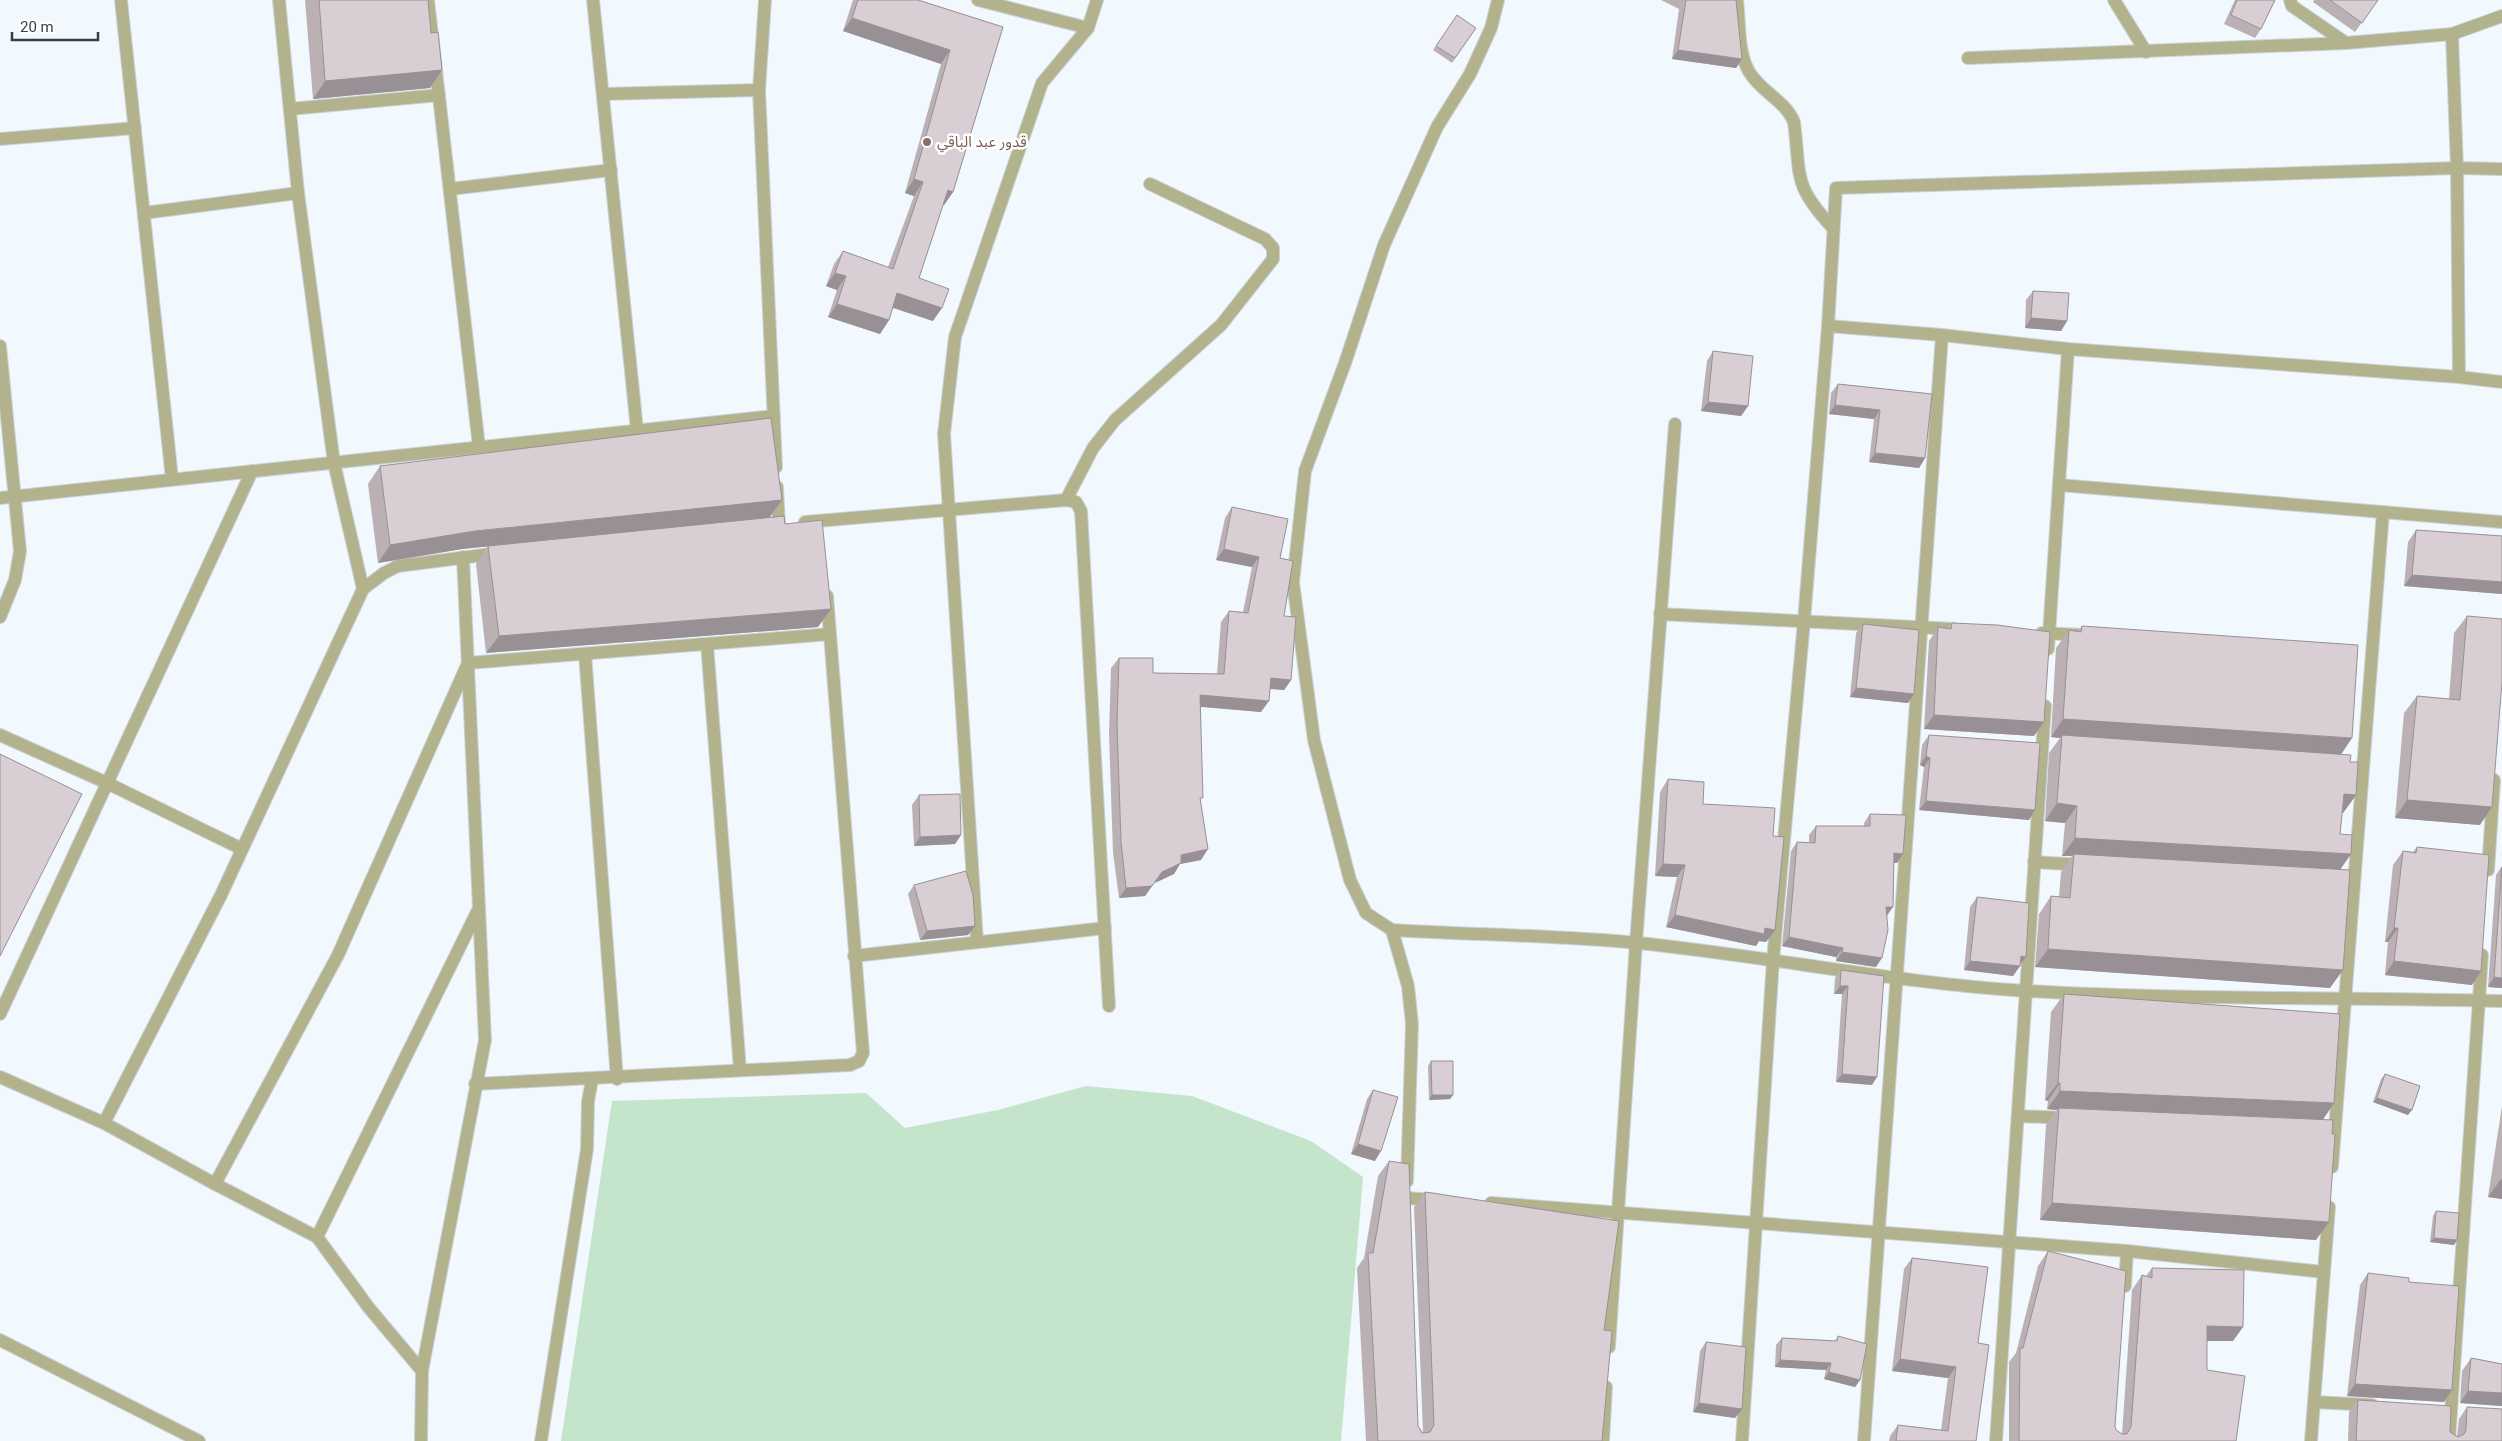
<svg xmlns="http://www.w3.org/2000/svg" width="2502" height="1441" font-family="Roboto,'Noto Sans Arabic',sans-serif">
	<rect width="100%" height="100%" fill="#f1f8fe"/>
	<polygon fill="#c4e5cc" points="1086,1086 1192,1096 1311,1141 1363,1177 1341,1441 561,1441 612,1101 866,1093 905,1128 998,1110"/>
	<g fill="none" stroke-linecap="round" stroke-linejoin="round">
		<defs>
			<g id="minor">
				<polyline points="121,0 172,479"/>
				<polyline points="279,0 298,193 334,463 363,589"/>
				<polyline points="428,0 479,447"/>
				<polyline points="593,0 637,430"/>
				<polyline points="765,0 759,90 776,467"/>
				<polyline points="978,0 1088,28"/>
				<path d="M 1737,0 C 1740,23 1737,57 1752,76 C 1764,93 1786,102 1794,122 C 1801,176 1792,184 1832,227"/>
				<polyline points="2114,0 2146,52"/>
				<polyline points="2290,0 2292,6 2346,43"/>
				<polyline points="2452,34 2457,168 2459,377"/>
				<polyline points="1968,58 2346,43 2452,34 2502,16"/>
				<polyline points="603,94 759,90"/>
				<polyline points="290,109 439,95"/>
				<polyline points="0,139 135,128"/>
				<polyline points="450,189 611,170"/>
				<polyline points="144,213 298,193"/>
				<polyline points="1828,326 1942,335 2068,349 2459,377 2502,382"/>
				<polyline points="0,346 20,551 15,580 0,617"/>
				<polyline points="2059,485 2502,522"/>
				<polyline points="777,487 779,525"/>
				<polyline points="0,498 774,416"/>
				<polyline points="1066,500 1093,448 1115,420 1221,325 1273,259 1273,248 1265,239 1150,184"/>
				<polyline points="805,522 1066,500 1076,502 1081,511 1109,1006"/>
				<polyline points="1660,614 1954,629"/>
				<polyline points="2042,633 2082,635"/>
				<polyline points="707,644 740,1070"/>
				<polyline points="2048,649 2068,349"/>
				<polyline points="585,654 617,1079"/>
				<polyline points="0,735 107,783 242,849"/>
				<polyline points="2034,862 2084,865"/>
				<polyline points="2488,870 2494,780"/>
				<path d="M 1392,930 C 1473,935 1556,935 1638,943 C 1767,956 1896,983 2026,991 C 2185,1000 2344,997 2502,1001"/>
				<polyline points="977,942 944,434 955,337 1042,83 1088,28 1097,0"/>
				<polyline points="854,956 1105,928"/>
				<polyline points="0,1014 252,471"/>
				<polyline points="0,1077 104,1123 215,1184 317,1237 369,1308 422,1371 485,1040 463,557"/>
				<polyline points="475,1084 850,1065 859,1061 863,1053 827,596"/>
				<polyline points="2018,1116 2067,1118"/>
				<polyline points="104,1123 221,895 363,589 384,573 398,566 499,553"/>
				<polyline points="2332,1167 2383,512"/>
				<polyline points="1407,1181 1412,1024 1408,986 1392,930 1366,913 1350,880 1314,740 1293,582 1305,471 1345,363 1384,245 1437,127 1470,74 1491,28 1498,0"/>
				<polyline points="215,1184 338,955 468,663 830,634"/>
				<polyline points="1406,1198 1436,1200"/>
				<polyline points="1491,1203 2127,1251 2324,1272"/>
				<polyline points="317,1237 478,910"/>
				<polyline points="2125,1286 2127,1251"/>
				<polyline points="0,1340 199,1441"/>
				<polyline points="1609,1347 1636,943 1675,424"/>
				<polyline points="2314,1402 2372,1405"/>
				<polyline points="421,1441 422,1371"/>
				<polyline points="541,1441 587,1149 588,1101 592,1080"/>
				<polyline points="1603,1441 1606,1387"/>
				<polyline points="1742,1441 1773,960 1804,621 1828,326 1836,188 2457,168 2502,169"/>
				<polyline points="1864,1441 1942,335"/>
				<polyline points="1996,1441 2045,706"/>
				<polyline points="2311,1441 2329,1207"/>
				<polyline points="2449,1441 2482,955"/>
			</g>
		</defs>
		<use href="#minor" stroke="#ccd3d8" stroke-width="14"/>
		<use href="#minor" stroke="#b2b38c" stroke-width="12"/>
	</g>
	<g fill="#bbb1b5">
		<polygon points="305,0 428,0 431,33 442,70 430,88 313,99"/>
		<polygon points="853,0 918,0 1003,27 953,192 944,205 943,205 919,278 933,321 893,308 889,320 880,334 828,317 837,290 826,286 834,264 843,251 888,267 914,196 905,193 941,64 843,31"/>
		<polygon points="1661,0 1736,0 1742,59 1736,68 1672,59 1679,9"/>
		<polygon points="2235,0 2275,0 2261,29 2255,38 2224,24"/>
		<polygon points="2314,0 2378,0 2355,32 2313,2"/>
		<polygon points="1457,15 1476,28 1452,63 1433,50"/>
		<polygon points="2033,291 2067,321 2061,331 2025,328 2026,300"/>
		<polygon points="1713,351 1748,406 1741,416 1701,411 1707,361"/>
		<polygon points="1838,384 1932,394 1925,458 1919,468 1869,462 1874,419 1829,414 1831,393"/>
		<polygon points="380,466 782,500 769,518 785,524 818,627 486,653 476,564 488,546 462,549 378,563 368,484"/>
		<polygon points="1232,507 1280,558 1284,616 1291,680 1284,690 1270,689 1261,712 1201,707 1201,860 1180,864 1174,874 1155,882 1145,896 1119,898 1113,853 1109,734 1111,668 1119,658 1153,673 1217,674 1221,622 1229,611 1243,612 1252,567 1216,560 1225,518"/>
		<polygon points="2416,530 2502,536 2502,594 2404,586 2408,542"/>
		<polygon points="2467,616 2480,825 2395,818 2404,713 2417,696 2449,699 2454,633"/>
		<polygon points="1952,623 2034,736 1924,729 1929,641 1938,627 1948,628"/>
		<polygon points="1863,624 1914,694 1908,703 1850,697 1856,633"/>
		<polygon points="2082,626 2341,754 2350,762 2356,795 2343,813 2342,813 2340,834 2351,854 2340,870 2330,988 2035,967 2039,914 2051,896 2059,897 2061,872 2072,856 2062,856 2065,823 2045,821 2049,753 2060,738 2051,737 2056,648 2069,630 2078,631"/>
		<polygon points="1929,735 2035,810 2029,820 1919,810 1924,767 1920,765 1922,745"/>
		<polygon points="1668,779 1703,804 1773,836 1766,942 1759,941 1756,946 1666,927 1677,877 1655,876 1660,792"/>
		<polygon points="919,795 961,835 955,844 914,846 912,805"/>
		<polygon points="1870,814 1897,863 1894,863 1893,907 1887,916 1876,967 1836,961 1836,957 1782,946 1791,851 1797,842 1809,843 1809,835 1816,826 1864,826 1864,823"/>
		<polygon points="2417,847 2472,985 2385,975 2388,942 2385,942 2393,865 2403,851 2413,852"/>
		<polygon points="2502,866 2502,988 2488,987 2496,875"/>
		<polygon points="914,885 975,926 968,935 920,940 908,894"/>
		<polygon points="1977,897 2026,957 2013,976 1964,970 1970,907"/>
		<polygon points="1841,970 1884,976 1872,1085 1836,1082 1842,994 1834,994 1835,978"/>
		<polygon points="2064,994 2334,1103 2323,1119 2316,1240 2040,1220 2046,1125 2057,1110 2047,1109 2048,1101 2045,1100 2051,1012"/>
		<polygon points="1431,1061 1453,1095 1450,1099 1429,1100 1428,1066"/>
		<polygon points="2385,1074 2408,1115 2373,1102 2381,1079"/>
		<polygon points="1373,1090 1375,1161 1351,1154 1367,1099"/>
		<polygon points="2502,1106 2502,1199 2488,1197"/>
		<polygon points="1389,1161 1418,1426 1423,1433 1414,1207 1425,1192 1604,1330 1602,1441 1366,1441 1357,1268 1364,1258 1378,1176"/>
		<polygon points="2436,1211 2454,1245 2430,1242 2433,1216"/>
		<polygon points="2048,1251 2116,1430 2122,1434 2132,1290 2142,1275 2146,1276 2152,1268 2233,1341 2207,1341 2207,1370 2236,1441 2009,1441 2009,1362 2016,1353 2038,1266"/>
		<polygon points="1912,1258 1978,1343 1976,1441 1889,1441 1890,1436 1898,1425 1941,1430 1948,1378 1892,1371 1904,1269"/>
		<polygon points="2368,1273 2409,1282 2444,1402 2347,1396 2360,1285"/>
		<polygon points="1838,1336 1860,1380 1855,1387 1824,1379 1826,1370 1775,1367 1776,1345 1782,1338 1835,1341"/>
		<polygon points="1706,1342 1735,1418 1693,1412 1700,1351"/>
		<polygon points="2471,1358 2502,1364 2502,1406 2460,1403 2462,1371"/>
		<polygon points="2358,1400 2450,1432 2457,1437 2459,1419 2467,1407 2502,1441 2348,1441 2349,1412"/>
	</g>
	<g fill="#989094">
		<polygon points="852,18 950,50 941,64 843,31"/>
		<polygon points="1678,50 1742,59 1736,68 1672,59"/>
		<polygon points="442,70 430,88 313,99 325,81"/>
		<polygon points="914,179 923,182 914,196 905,193"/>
		<polygon points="948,190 953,192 944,205 939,204"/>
		<polygon points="835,273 846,276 837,290 826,286"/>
		<polygon points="897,293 942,308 933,321 888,306"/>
		<polygon points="837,304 889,320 880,334 828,317"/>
		<polygon points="2031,318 2067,321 2061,331 2025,328"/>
		<polygon points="1708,402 1748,406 1741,416 1701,411"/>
		<polygon points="1835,405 1880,410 1874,419 1829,414"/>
		<polygon points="1875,453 1925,458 1919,468 1869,462"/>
		<polygon points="782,500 769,518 462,549 378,563 390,545 475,531"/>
		<polygon points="1224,549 1259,557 1252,567 1216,560"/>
		<polygon points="2412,575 2502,582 2502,594 2404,586"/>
		<polygon points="831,609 818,627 486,653 499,636"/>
		<polygon points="1271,678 1291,680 1284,690 1263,688"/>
		<polygon points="1856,688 1914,694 1908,703 1850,697"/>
		<polygon points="1200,695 1269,701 1261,712 1193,706"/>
		<polygon points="1934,715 2044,722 2034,736 1924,729"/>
		<polygon points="2063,719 2352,738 2340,756 2062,735 2060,738 2051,737"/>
		<polygon points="1926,756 1930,758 1924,767 1920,765"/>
		<polygon points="2344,794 2356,795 2343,813 2332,812"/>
		<polygon points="2407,800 2492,807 2480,825 2395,818"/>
		<polygon points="1926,801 2035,810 2029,820 1919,810"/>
		<polygon points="2057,803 2077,806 2065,823 2045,821"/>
		<polygon points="961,835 955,844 914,846 920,837"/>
		<polygon points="2075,838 2351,854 2338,872 2074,854 2072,856 2062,856"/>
		<polygon points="1208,849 1201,860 1180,864 1174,874 1155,883 1162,872 1181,855"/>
		<polygon points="1894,853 1903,854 1897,863 1888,862"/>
		<polygon points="1663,864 1685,865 1677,877 1655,876"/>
		<polygon points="1152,886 1145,896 1119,898 1126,888"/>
		<polygon points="1886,907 1893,907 1886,916"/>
		<polygon points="1675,915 1765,928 1775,930 1766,942 1759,941 1756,946 1666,927"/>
		<polygon points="975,926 968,935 920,940 927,931"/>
		<polygon points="2394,928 2398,928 2388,942 2385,942"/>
		<polygon points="1789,937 1843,948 1836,957 1782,946"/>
		<polygon points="2048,949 2343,970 2330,988 2035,967"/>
		<polygon points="1842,952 1882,958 1876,967 1836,961"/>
		<polygon points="2021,956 2026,957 2019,966"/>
		<polygon points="1970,961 2020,966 2013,976 1964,970"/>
		<polygon points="2394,961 2481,971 2472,985 2385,975"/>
		<polygon points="2494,977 2502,978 2502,988 2488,987"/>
		<polygon points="1840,986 1848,986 1842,994 1834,994"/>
		<polygon points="1842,1074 1877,1077 1872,1085 1836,1082"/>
		<polygon points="2058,1083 2060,1083 2048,1101 2045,1100"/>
		<polygon points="2060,1091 2334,1103 2322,1121 2059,1108 2057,1110 2047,1109"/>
		<polygon points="1432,1095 1453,1095 1450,1099 1429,1100"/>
		<polygon points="2377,1098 2412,1110 2408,1115 2373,1102"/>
		<polygon points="1358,1144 1381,1151 1375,1161 1351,1154"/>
		<polygon points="2501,1179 2502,1180 2502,1199 2488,1197"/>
		<polygon points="2052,1203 2329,1222 2316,1240 2040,1220"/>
		<polygon points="2434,1238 2457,1240 2454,1245 2430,1242"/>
		<polygon points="2207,1326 2243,1327 2233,1341 2197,1341"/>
		<polygon points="1900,1359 1956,1367 1948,1378 1892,1371"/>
		<polygon points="1780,1360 1831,1363 1826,1370 1775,1367"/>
		<polygon points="1829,1372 1860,1380 1855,1387 1824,1379"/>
		<polygon points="2355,1384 2452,1390 2444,1402 2347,1396"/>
		<polygon points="2468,1391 2502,1393 2502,1406 2460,1403"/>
		<polygon points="1699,1403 1742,1409 1735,1418 1693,1412"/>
	</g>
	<g fill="#d9ced3" stroke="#989094">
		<polygon points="319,0 428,0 431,33 438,32 442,70 325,81"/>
		<polygon points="858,0 918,0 1003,27 953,192 948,190 919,278 949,289 942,308 897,293 889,320 837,304 846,276 835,273 843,251 893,269 923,182 914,179 950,50 852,18"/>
		<polygon points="1686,0 1736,0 1742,59 1678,50"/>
		<polygon points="2237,0 2275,0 2261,29 2231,15"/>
		<polygon points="2330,0 2378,0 2362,23"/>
		<polygon points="1457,15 1476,28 1455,58 1436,46"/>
		<polygon points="2033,291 2069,293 2067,321 2031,318"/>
		<polygon points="1713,351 1753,356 1748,406 1708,402"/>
		<polygon points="1838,384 1932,394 1925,458 1875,453 1880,410 1835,405"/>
		<polygon points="771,418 782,500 475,531 390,545 380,466"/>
		<polygon points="1232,507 1288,519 1280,558 1293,561 1284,616 1296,617 1291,680 1271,678 1269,701 1200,695 1203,798 1200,798 1208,849 1181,855 1181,863 1162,872 1152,886 1126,888 1121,842 1117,724 1119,658 1153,658 1153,673 1224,674 1229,611 1248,613 1259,557 1224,549"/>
		<polygon points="784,516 785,524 822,520 831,609 499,636 488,546"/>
		<polygon points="2416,530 2502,536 2502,582 2412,575"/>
		<polygon points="2467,616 2502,619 2502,682 2492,807 2407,800 2417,696 2460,700"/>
		<polygon points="1952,623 1997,625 2050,632 2044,722 1934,715 1938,627 1951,629"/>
		<polygon points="1863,624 1919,630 1914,694 1856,688"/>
		<polygon points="2082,626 2358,645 2352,738 2063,719 2069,630 2081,632"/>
		<polygon points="1929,735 2040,743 2035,810 1926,801 1930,758 1926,756"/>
		<polygon points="2062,735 2351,755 2350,762 2358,762 2356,795 2344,794 2340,834 2352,835 2351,854 2075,838 2077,806 2057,803"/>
		<polygon points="0,754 82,794 0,956"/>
		<polygon points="1668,779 1704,782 1703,804 1775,808 1773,836 1784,837 1775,930 1765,928 1764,934 1675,915 1685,865 1663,864"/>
		<polygon points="960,794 961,835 920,837 919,795"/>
		<polygon points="1870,814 1906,815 1903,854 1894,853 1893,907 1886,907 1888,930 1882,958 1842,952 1843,948 1789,937 1797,842 1815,843 1816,826 1870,826"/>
		<polygon points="2417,847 2489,855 2481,971 2394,961 2398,928 2394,928 2403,851 2416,853"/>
		<polygon points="2074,854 2350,870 2343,970 2048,949 2051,896 2070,898"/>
		<polygon points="2502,867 2502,978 2494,977"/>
		<polygon points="966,871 973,895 975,926 927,931 914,885"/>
		<polygon points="1977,897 2029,903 2026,957 2021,956 2020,966 1970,961"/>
		<polygon points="1841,970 1884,976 1877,1077 1842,1074 1848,986 1840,986"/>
		<polygon points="2064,994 2340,1014 2334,1103 2060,1091 2060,1083 2058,1083"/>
		<polygon points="1431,1061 1453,1061 1453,1095 1432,1095"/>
		<polygon points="2385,1074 2420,1086 2412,1110 2377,1098"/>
		<polygon points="1373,1090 1398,1097 1381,1151 1358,1144"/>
		<polygon points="2059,1108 2333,1120 2332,1134 2335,1134 2329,1222 2052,1203"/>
		<polygon points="1389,1161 1409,1164 1418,1426 1422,1433 1430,1432 1434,1425 1425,1192 1619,1221 1604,1330 1612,1331 1602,1441 1378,1441 1368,1253 1373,1253"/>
		<polygon points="2436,1211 2459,1213 2457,1240 2434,1238"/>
		<polygon points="2048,1251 2126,1271 2115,1426 2116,1430 2122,1434 2127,1434 2131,1427 2142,1275 2152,1278 2152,1268 2244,1270 2243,1327 2207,1326 2207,1370 2245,1376 2236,1441 2019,1441 2020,1348 2023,1348"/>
		<polygon points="1912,1258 1988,1267 1978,1343 1989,1345 1976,1441 1896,1441 1898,1425 1948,1431 1956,1367 1900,1359"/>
		<polygon points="2368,1273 2409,1278 2409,1282 2459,1286 2452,1390 2355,1384"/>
		<polygon points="1838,1336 1867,1344 1860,1380 1829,1372 1831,1363 1780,1360 1782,1338 1837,1341"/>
		<polygon points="1706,1342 1746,1347 1742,1409 1699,1403"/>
		<polygon points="2471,1358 2502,1364 2502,1393 2468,1391"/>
		<polygon points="2358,1400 2451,1406 2450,1432 2458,1437 2464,1434 2466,1430 2467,1407 2502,1409 2502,1441 2356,1441"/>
	</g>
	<circle fill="#8d6e63" stroke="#fff" stroke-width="2" cx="927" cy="142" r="5"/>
	<g text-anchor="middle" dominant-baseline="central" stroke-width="5" stroke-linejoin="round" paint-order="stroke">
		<g font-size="15" fill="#785e54" stroke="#fff" text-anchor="start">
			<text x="937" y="142">قدور عبد الباقي</text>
		</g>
	</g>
	<path d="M12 32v8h86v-8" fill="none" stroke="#3a3d40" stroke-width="2.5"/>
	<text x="20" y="32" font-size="15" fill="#3a3d40" stroke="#ffffff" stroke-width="4" paint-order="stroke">20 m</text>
</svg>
